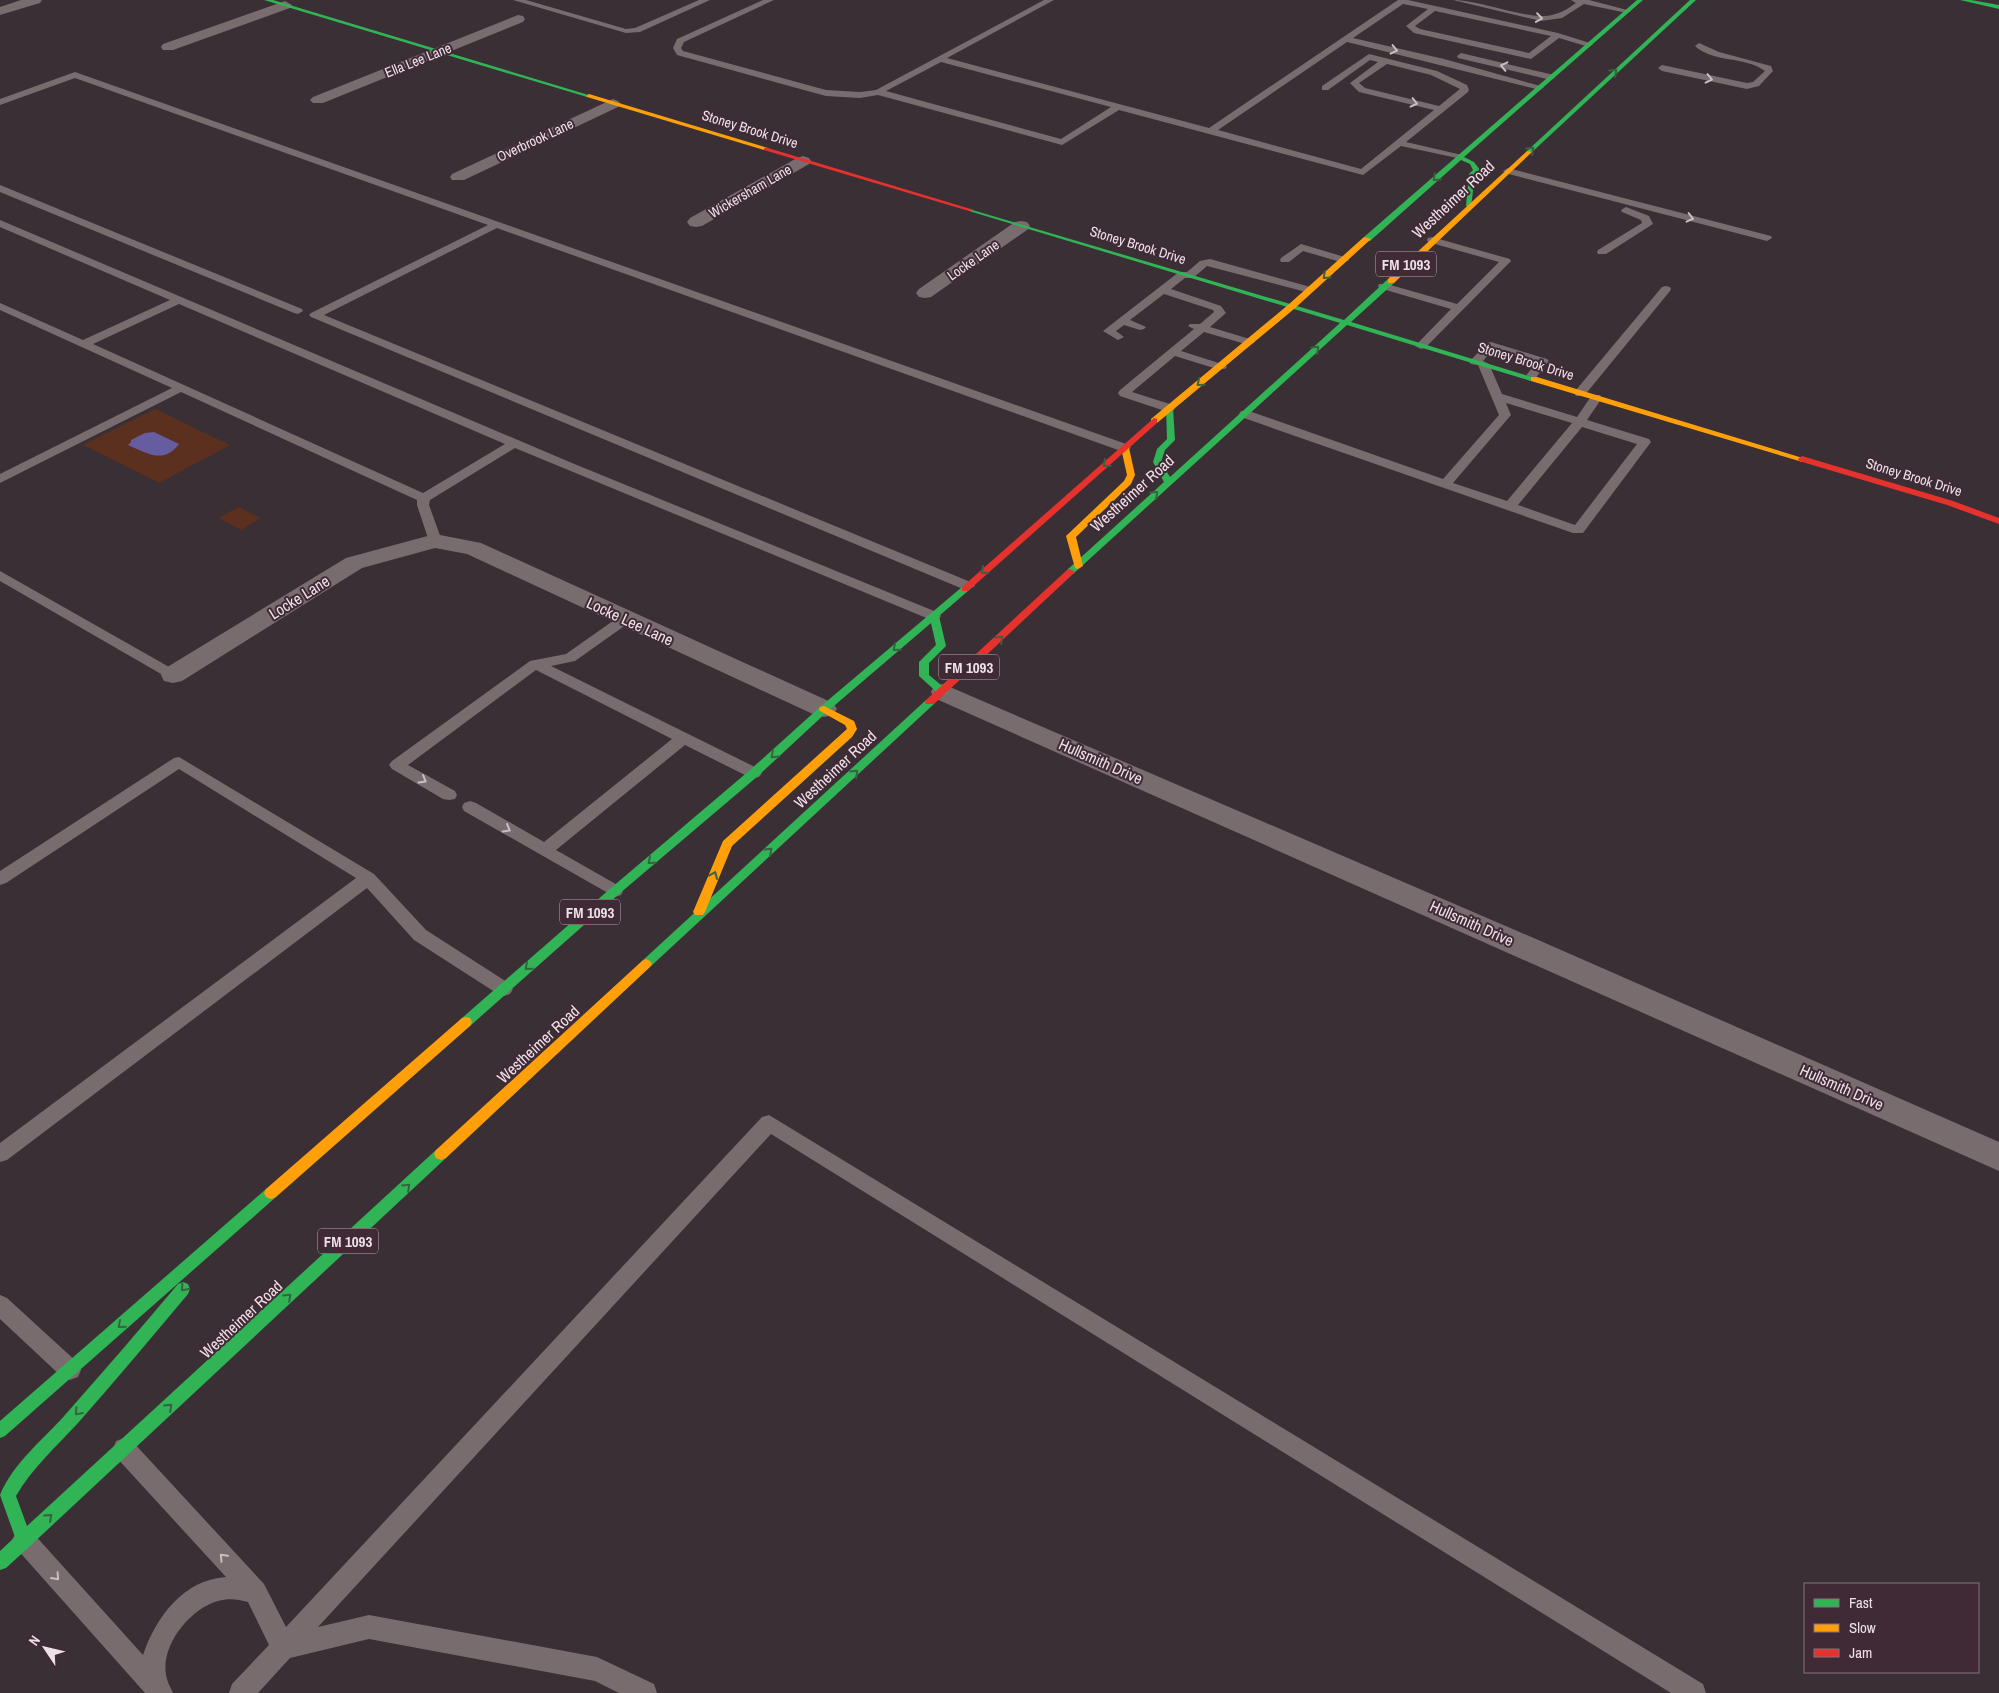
<svg xmlns="http://www.w3.org/2000/svg" width="1999" height="1693" font-family="'Archivo Narrow',sans-serif">
	<rect width="100%" height="100%" fill="#3a2f35"/>
	<g fill="#5b301f">
		<polygon points="155,409 230,445 159,483 83,445"/>
		<polygon points="238,507 261,518 241,530 219,518"/>
	</g>
	<path fill="#655d9f" d="M 154,432 L 179,444 C 164,464 148,454 128,445 L 131,442 L 131,440 L 145,433 Z"/>
	<g fill="none" stroke-linecap="round" stroke-linejoin="round">
		<g fill="#796c6f" fill-rule="evenodd">
			<polygon points="513,0 526,0 626,29 635,28 699,0 710,0 640,32 626,33"/>
			<path d="M 763,0 L 774,0 L 684,42 L 681,48 L 683,51 L 826,90 L 860,92 L 876,90 L 1044,0 L 1054,0 L 947,58 L 1209,128 L 1398,0 L 1408,0 L 1558,33 L 1593,44 L 1589,47 L 1559,38 L 1531,59 L 1414,33 L 1406,26 L 1428,9 L 1403,4 L 1353,38 L 1444,59 L 1544,87 L 1540,90 L 1347,42 L 1218,130 L 1361,169 L 1434,110 L 1359,92 L 1350,83 L 1378,62 L 1370,60 L 1328,90 L 1322,90 L 1322,86 L 1369,54 L 1437,71 L 1467,85 L 1469,90 L 1468,92 L 1406,142 L 1462,155 L 1462,159 L 1401,146 L 1363,175 L 1119,110 L 1062,145 L 878,95 L 860,98 L 826,96 L 677,55 L 673,48 L 677,39 ZM 1435,11 L 1551,36 L 1529,53 L 1420,29 L 1415,26 ZM 941,62 L 1111,107 L 1061,139 L 886,91 ZM 1387,64 L 1431,75 L 1460,89 L 1439,106 L 1365,88 L 1359,83 Z"/>
			<path d="M 1453,0 C 1481,0 1530,21 1552,15 C 1561,13 1569,8 1576,3 L 1571,0 L 1589,0 L 1631,11 L 1627,13 L 1584,4 L 1562,18 L 1541,21 Z"/>
			<path d="M 1699,43 L 1719,52 L 1771,66 L 1773,71 L 1759,86 L 1747,89 L 1662,71 L 1658,68 L 1662,65 L 1747,83 L 1753,82 L 1765,71 C 1745,56 1713,63 1695,46 Z"/>
			<polygon points="1461,53 1554,75 1555,77 1551,80 1458,58 1457,56"/>
			<polygon points="75,72 1129,445 1131,448 1125,452 1121,451 497,228 324,315 973,583 975,586 968,590 963,589 311,317 309,315 311,313 488,225 75,78 0,105 0,99"/>
			<polygon points="1508,168 1771,236 1772,238 1767,241 1505,173 1503,171"/>
			<polygon points="0,185 302,309 303,311 298,314 294,313 0,192"/>
			<polygon points="1626,207 1649,216 1653,224 1606,254 1598,254 1597,252 1598,250 1642,223 1641,220 1622,212 1621,210"/>
			<path d="M 0,220 L 572,463 L 939,613 L 941,616 L 939,619 L 929,619 L 515,448 L 430,500 L 429,505 L 442,541 L 435,545 L 430,544 L 417,505 L 417,500 L 181,392 L 0,483 L 0,474 L 172,388 L 0,310 L 0,303 L 83,340 L 170,300 L 0,227 ZM 179,304 L 505,444 L 423,493 L 93,344 Z"/>
			<polygon points="1432,237 1510,259 1511,261 1425,348 1421,349 1415,346 1417,344 1451,309 1379,288 1378,286 1379,284 1387,284 1457,304 1499,262 1428,242 1427,240 1428,238"/>
			<polygon points="1301,244 1348,258 1349,260 1344,263 1303,251 1289,262 1281,262 1280,260 1281,258"/>
			<polygon points="1210,259 1314,288 1315,290 1310,293 1207,266 1193,278 1185,278 1171,289 1221,306 1226,313 1210,327 1253,340 1255,342 1249,345 1204,332 1181,351 1225,365 1227,367 1225,369 1217,369 1175,356 1132,392 1173,405 1175,408 1173,411 1165,411 1120,396 1118,393 1120,390 1194,329 1188,326 1190,324 1200,324 1214,312 1213,310 1164,294 1130,320 1146,327 1144,329 1140,330 1124,325 1116,331 1124,337 1118,340 1103,331 1179,272 1187,272 1200,261"/>
			<polygon points="1666,286 1670,287 1671,289 1670,291 1584,396 1576,396 1574,393 1576,390 1662,287"/>
			<path d="M 1491,342 L 1547,359 L 1549,361 L 1534,380 L 1530,381 L 1524,378 L 1536,363 L 1493,349 L 1483,361 L 1489,364 L 1502,394 L 1577,417 L 1592,395 L 1600,395 L 1602,398 L 1587,420 L 1649,439 L 1651,442 L 1583,533 L 1573,533 L 1241,417 L 1239,414 L 1241,411 L 1249,411 L 1443,479 L 1499,415 L 1478,365 L 1471,364 L 1469,362 L 1487,343 ZM 1506,403 L 1572,423 L 1507,501 L 1453,483 L 1511,415 ZM 1582,427 L 1637,444 L 1575,525 L 1518,505 Z"/>
			<polygon points="0,571 178,672 180,675 178,678 168,678 0,581"/>
			<polygon points="625,615 630,616 632,619 630,622 575,661 551,666 759,769 762,773 759,777 754,778 749,777 685,745 556,850 621,887 623,891 621,895 615,897 464,811 462,807 464,803 470,801 476,803 544,842 672,739 536,670 408,765 455,791 457,795 455,799 449,800 443,799 392,769 389,765 392,761 530,661 566,654 620,616"/>
			<polygon points="179,757 374,874 426,930 510,984 513,989 510,994 504,996 498,994 414,940 367,888 7,1160 0,1162 0,1143 356,878 179,769 6,883 0,885 0,871 174,758"/>
			<path d="M 769,1115 L 1703,1684 L 1706,1693 L 1671,1693 L 771,1134 L 318,1627 L 369,1615 L 597,1657 L 654,1684 L 657,1693 L 619,1693 L 595,1681 L 369,1639 L 290,1658 L 258,1693 L 229,1693 L 232,1684 L 269,1645 L 248,1602 C 238,1599 228,1598 218,1601 C 189,1609 158,1648 167,1679 C 168,1684 171,1688 173,1693 L 145,1693 L 16,1548 L 12,1540 L 16,1532 L 24,1528 L 32,1532 L 143,1655 C 156,1617 183,1580 226,1577 L 116,1457 L 113,1449 L 116,1441 L 124,1438 L 132,1441 L 264,1584 L 286,1627 L 762,1117 Z"/>
			<polygon points="0,1295 7,1298 78,1363 81,1370 78,1377 70,1380 62,1377 0,1319"/>
		</g>
		<g fill="#796c6f" fill-rule="evenodd">
			<polygon points="21,0 42,0 40,3 0,15 0,7"/>
			<polygon points="285,1 292,5 290,8 173,50 163,50 161,47 163,44"/>
			<polygon points="518,15 523,16 525,19 523,22 323,103 313,103 310,100 313,97"/>
			<polygon points="613,99 618,101 621,104 618,107 464,180 452,180 450,177 452,174"/>
			<polygon points="803,156 809,158 811,161 809,164 702,226 696,227 690,226 687,222 690,218 797,158"/>
			<polygon points="1021,221 1027,222 1030,226 1027,230 931,297 925,298 919,297 916,293 919,289 1015,222"/>
			<polygon points="435,534 481,543 833,703 837,709 833,715 824,717 815,715 467,554 435,548 362,568 182,681 173,683 164,681 161,675 164,669 346,558"/>
			<polygon points="943,684 1536,939 1999,1142 1999,1171 934,698 931,692 934,686"/>
		</g>
		<g fill="#30b455" fill-rule="evenodd">
			<polygon points="264,0 273,0 592,96 587,97"/>
			<polygon points="1637,0 1643,0 1464,157 1474,162 1480,170 1475,175 1471,207 1466,206 1469,174 1473,170 1470,164 1461,160 1370,241 1364,241 1364,237"/>
			<polygon points="1690,0 1696,0 1531,153 1527,153 1527,151"/>
			<polygon points="1960,0 1971,0 1999,5 1999,9"/>
			<polygon points="969,209 1344,320 1388,279 1394,279 1394,283 1351,322 1538,379 1531,381 1347,325 1073,574 1067,574 1067,570 1164,482 1153,462 1157,449 1167,439 1166,406 1172,406 1173,408 1175,440 1165,450 1161,462 1170,477 1340,323 969,211"/>
			<polygon points="965,586 970,589 968,591 939,616 946,646 929,663 929,675 947,690 948,692 947,694 939,694 919,676 919,662 936,645 931,623 828,711 758,776 619,894 470,1026 466,1027 462,1026 460,1022 462,1018 611,888 750,770 820,707 962,587"/>
			<polygon points="930,699 934,700 935,702 934,704 650,967 642,967 640,964 642,961 926,700"/>
			<path d="M 441,1148 L 446,1150 L 448,1154 L 446,1158 L 30,1546 L 6,1568 L 0,1570 L 0,1551 L 15,1537 L 0,1495 C 13,1463 43,1440 65,1415 C 103,1372 141,1328 178,1284 L 183,1282 L 188,1284 L 190,1289 L 188,1294 C 152,1337 116,1380 78,1423 C 57,1446 32,1468 16,1496 L 27,1526 L 436,1150 Z"/>
			<polygon points="271,1187 276,1189 278,1193 276,1197 5,1436 0,1438 0,1421 266,1189"/>
		</g>
		<g fill="#ff9f0a" fill-rule="evenodd">
			<polygon points="589,94 768,148 769,149 764,150 587,97 586,96"/>
			<polygon points="1527,151 1532,152 1394,283 1388,283 1388,279"/>
			<polygon points="1364,237 1371,239 1294,309 1157,423 1151,423 1151,419 1288,305"/>
			<polygon points="1531,377 1537,377 1806,459 1802,462 1799,461 1531,381"/>
			<polygon points="1125,445 1129,448 1135,475 1131,484 1076,537 1083,566 1078,569 1075,568 1066,536 1124,481 1127,475 1121,448"/>
			<polygon points="824,706 854,721 857,729 852,737 732,846 705,912 703,915 695,915 693,912 723,841 847,729 845,725 820,711 819,709 820,707"/>
			<polygon points="646,959 650,961 652,964 650,967 446,1158 441,1160 436,1158 434,1154 436,1150 642,961"/>
			<polygon points="466,1017 470,1018 472,1022 470,1026 276,1197 271,1199 266,1197 264,1193 266,1189 462,1018"/>
		</g>
		<g fill="#e5322d" fill-rule="evenodd">
			<polygon points="764,148 768,148 974,210 969,211 764,150"/>
			<polygon points="1154,418 1157,419 1157,423 968,591 962,591 962,587"/>
			<polygon points="1802,456 1953,501 1999,518 1999,524 1947,505 1799,461 1798,459"/>
			<polygon points="1070,569 1075,572 1073,574 934,704 926,704 925,702 926,700 1067,570"/>
		</g>
	</g>
	<defs><path id="oneway-chevron" d="M-2-3.5L2.5 0L-2 3.5" fill="none" stroke-width="1.6" stroke-linecap="round" stroke-linejoin="round" transform="scale(1.25)"/></defs>
	<g stroke="#cbbdc3">
		<use href="#oneway-chevron" transform="translate(1539 18) rotate(8)"/>
		<use href="#oneway-chevron" transform="translate(1394 50) rotate(13)"/>
		<use href="#oneway-chevron" transform="translate(1504 66) rotate(-167)"/>
		<use href="#oneway-chevron" transform="translate(1709 79) rotate(13)"/>
		<use href="#oneway-chevron" transform="translate(1414 103) rotate(14)"/>
		<use href="#oneway-chevron" transform="translate(1690 218) rotate(14)"/>
		<use href="#oneway-chevron" transform="translate(423 780) rotate(30)"/>
		<use href="#oneway-chevron" transform="translate(507 829) rotate(30)"/>
		<use href="#oneway-chevron" transform="translate(223 1557) rotate(-133)"/>
		<use href="#oneway-chevron" transform="translate(56 1577) rotate(48)"/>
	</g>
	<g stroke="#396142">
		<use href="#oneway-chevron" transform="translate(1614 72) rotate(-43)"/>
		<use href="#oneway-chevron" transform="translate(1531 150) rotate(-43)"/>
		<use href="#oneway-chevron" transform="translate(1436 178) rotate(138)"/>
		<use href="#oneway-chevron" transform="translate(1326 276) rotate(138)"/>
		<use href="#oneway-chevron" transform="translate(1316 349) rotate(-44)"/>
		<use href="#oneway-chevron" transform="translate(1200 383) rotate(141)"/>
		<use href="#oneway-chevron" transform="translate(1106 464) rotate(139)"/>
		<use href="#oneway-chevron" transform="translate(1155 494) rotate(-42)"/>
		<use href="#oneway-chevron" transform="translate(984 571) rotate(139)"/>
		<use href="#oneway-chevron" transform="translate(1000 639) rotate(-43)"/>
		<use href="#oneway-chevron" transform="translate(896 648) rotate(140)"/>
		<use href="#oneway-chevron" transform="translate(774 755) rotate(137)"/>
		<use href="#oneway-chevron" transform="translate(855 773) rotate(-43)"/>
		<use href="#oneway-chevron" transform="translate(769 851) rotate(-43)"/>
		<use href="#oneway-chevron" transform="translate(651 861) rotate(140)"/>
		<use href="#oneway-chevron" transform="translate(714 875) rotate(-67)"/>
		<use href="#oneway-chevron" transform="translate(528 967) rotate(139)"/>
		<use href="#oneway-chevron" transform="translate(407 1187) rotate(-43)"/>
		<use href="#oneway-chevron" transform="translate(184 1288) rotate(131)"/>
		<use href="#oneway-chevron" transform="translate(288 1297) rotate(-43)"/>
		<use href="#oneway-chevron" transform="translate(121 1325) rotate(139)"/>
		<use href="#oneway-chevron" transform="translate(169 1407) rotate(-43)"/>
		<use href="#oneway-chevron" transform="translate(78 1412) rotate(131)"/>
		<use href="#oneway-chevron" transform="translate(49 1517) rotate(-42)"/>
	</g>
	<g text-anchor="middle" dominant-baseline="central" stroke-width="4" stroke-linejoin="round" paint-order="stroke">
		<g font-size="14" fill="#eee0e7" stroke="#3f2a36">
			<text transform="translate(418 60) rotate(-22)">Ella Lee Lane</text>
			<text transform="translate(750 129) rotate(17)">Stoney Brook Drive</text>
			<text transform="translate(535 140) rotate(-25)">Overbrook Lane</text>
			<text transform="translate(750 191) rotate(-30)">Wickersham Lane</text>
			<text transform="translate(1138 245) rotate(17)">Stoney Brook Drive</text>
			<text transform="translate(973 260) rotate(-35)">Locke Lane</text>
			<text transform="translate(1526 361) rotate(17)">Stoney Brook Drive</text>
			<text transform="translate(1914 477) rotate(17)">Stoney Brook Drive</text>
		</g>
		<g fill="#3f2a36" stroke="#baa9b2" stroke-width="1">
			<rect x="1376" y="251.5" width="60" height="25" rx="4"/>
			<rect x="939" y="654.5" width="60" height="25" rx="4"/>
			<rect x="560" y="899.5" width="60" height="25" rx="4"/>
			<rect x="318" y="1228.5" width="60" height="25" rx="4"/>
		</g>
		<g font-size="15" font-weight="bold" fill="#eee0e7">
			<text x="1406" y="264">FM 1093</text>
			<text x="969" y="667">FM 1093</text>
			<text x="590" y="912">FM 1093</text>
			<text x="348" y="1241">FM 1093</text>
		</g>
		<g font-size="16" fill="#eee0e7" stroke="#3f2a36">
			<text transform="translate(1453 199) rotate(-43)">Westheimer Road</text>
			<text transform="translate(1132 493) rotate(-42)">Westheimer Road</text>
			<text transform="translate(299 597) rotate(-32)">Locke Lane</text>
			<text transform="translate(630 621) rotate(25)">Locke Lee Lane</text>
			<text transform="translate(1101 761) rotate(24)">Hullsmith Drive</text>
			<text transform="translate(835 769) rotate(-43)">Westheimer Road</text>
			<text transform="translate(1472 923) rotate(24)">Hullsmith Drive</text>
			<text transform="translate(538 1044) rotate(-43)">Westheimer Road</text>
			<text transform="translate(1842 1087) rotate(24)">Hullsmith Drive</text>
			<text transform="translate(241 1319) rotate(-43)">Westheimer Road</text>
		</g>
	</g>
	<rect x="1804" y="1583" width="175" height="90" fill="#3f2a36" stroke="#85737d"/>
	<rect x="1814" y="1599" width="25" height="8" fill="#30b455" stroke="#85737d"/>
	<text x="1849" y="1608" font-size="15" fill="#eee0e7">Fast</text>
	<rect x="1814" y="1624" width="25" height="8" fill="#ff9f0a" stroke="#85737d"/>
	<text x="1849" y="1633" font-size="15" fill="#eee0e7">Slow</text>
	<rect x="1814" y="1649" width="25" height="8" fill="#e5322d" stroke="#85737d"/>
	<text x="1849" y="1658" font-size="15" fill="#eee0e7">Jam</text>
	<g transform="translate(45 1648) rotate(305)" stroke="#3f2a36" stroke-width="4" paint-order="stroke">
	<path d="M0-4L9 19L0 12L-9 19Z" fill="#eee0e7"/>
	<text y="-8" font-size="14" font-weight="bold" text-anchor="middle" fill="#eee0e7">N</text>
	</g>
</svg>
